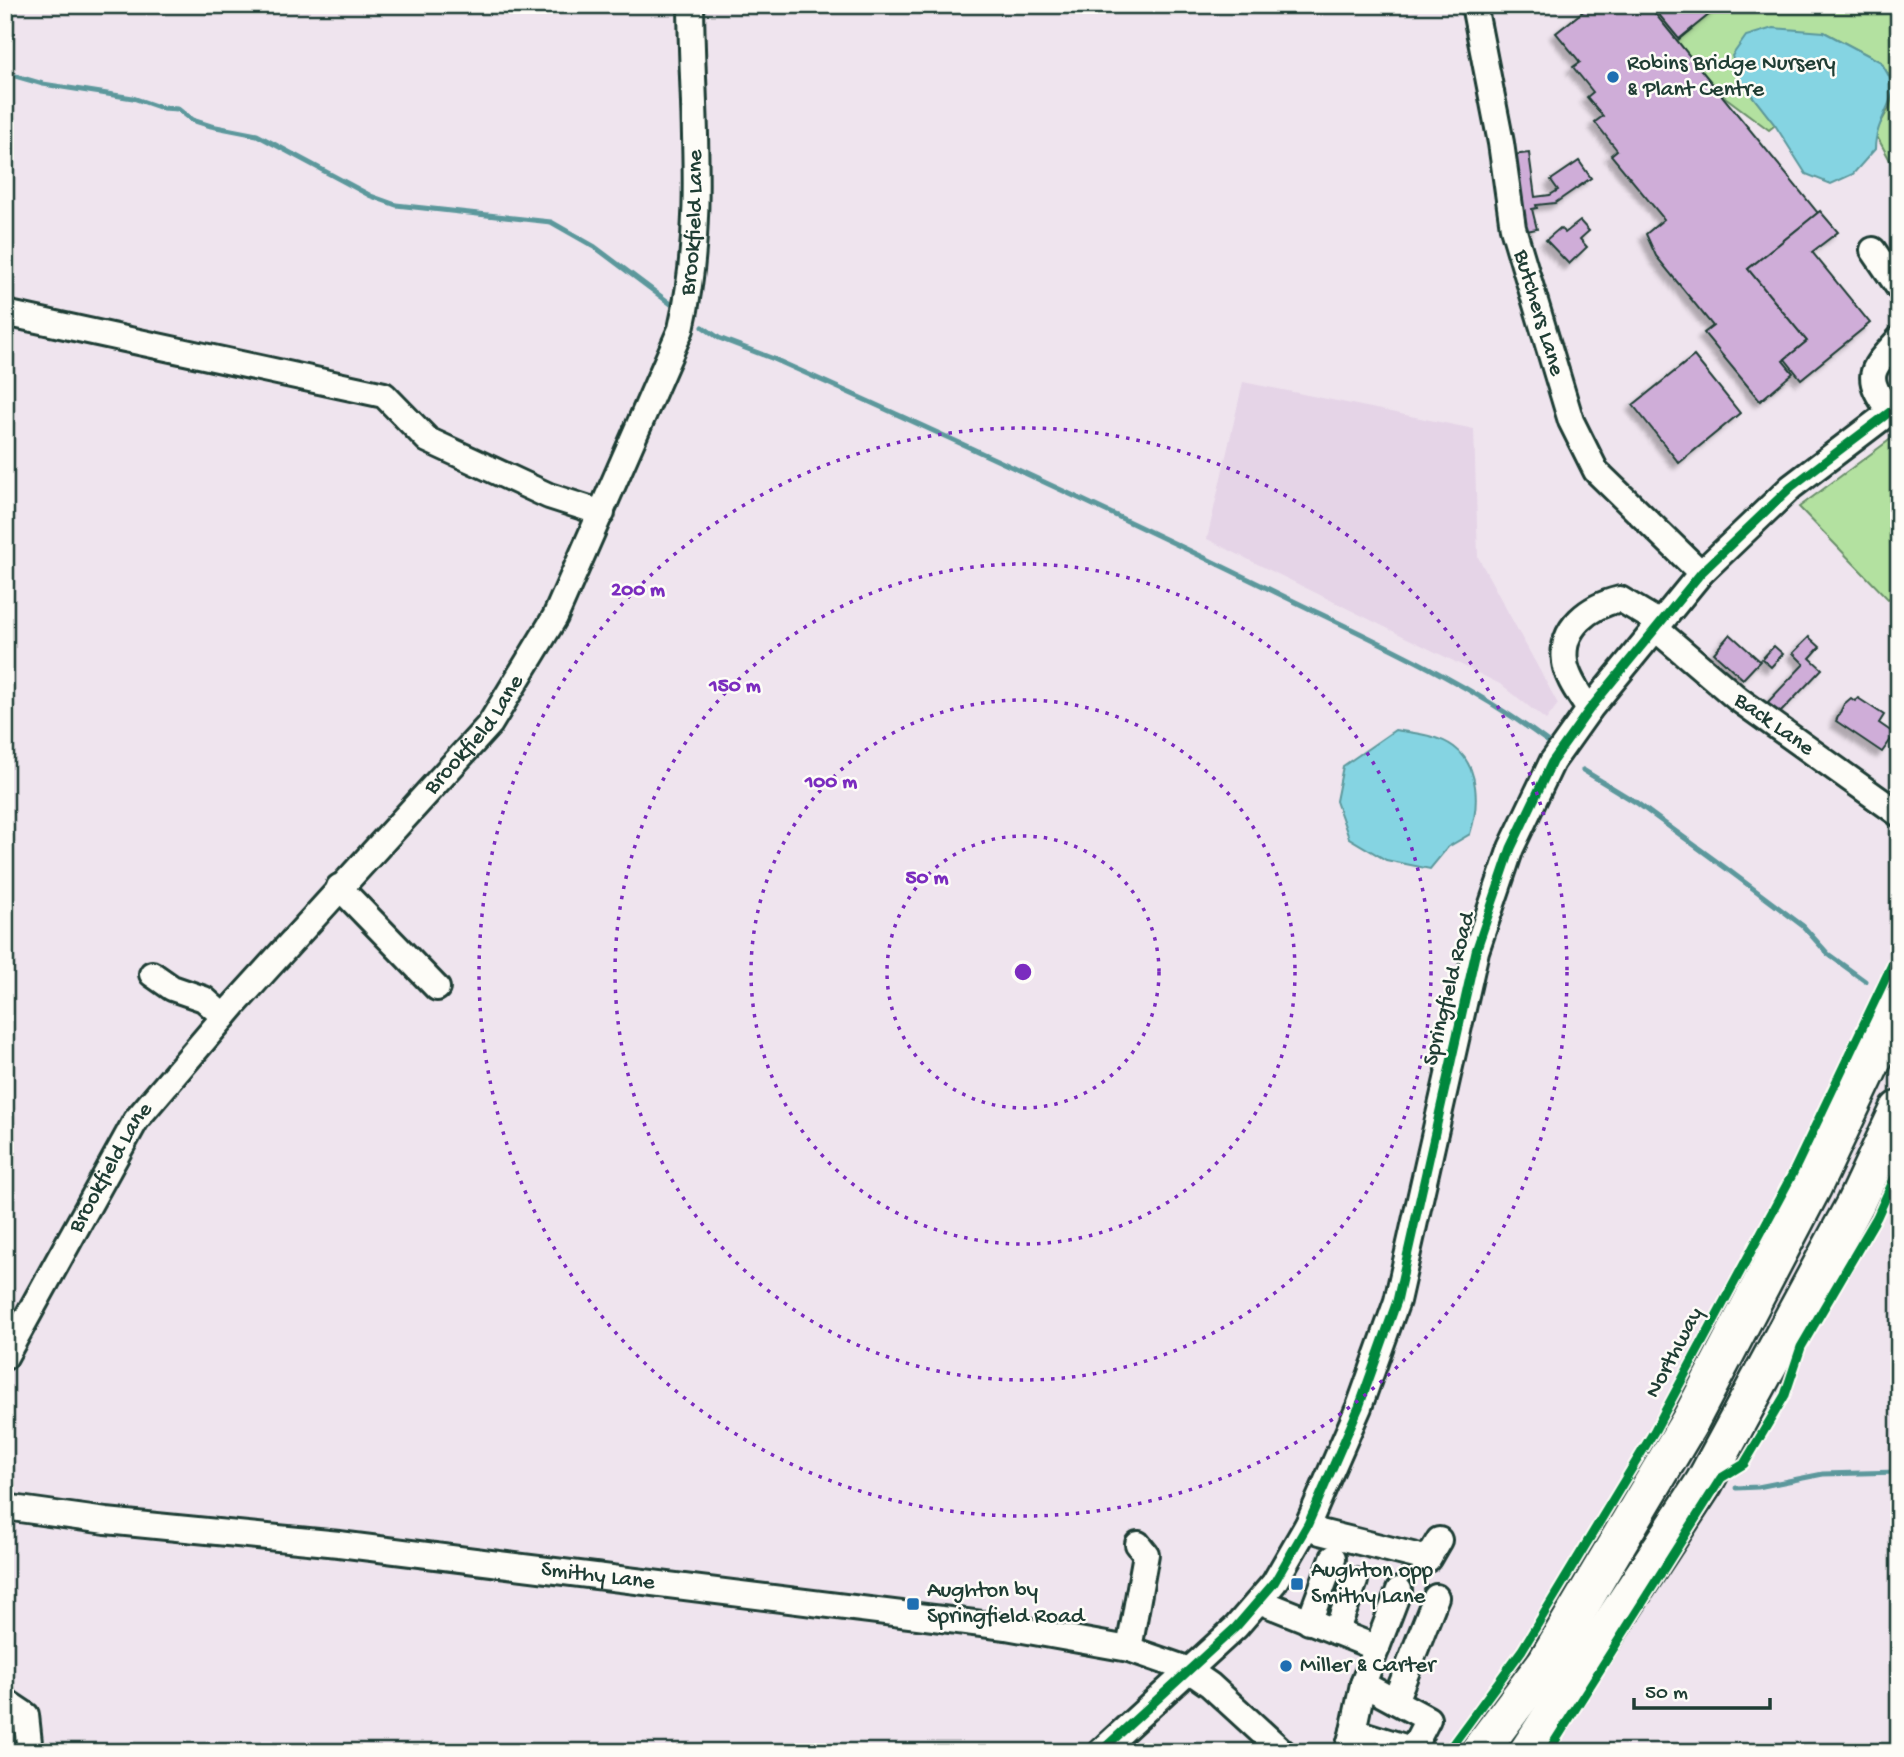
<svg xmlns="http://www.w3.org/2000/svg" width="1904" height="1757" font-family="'Gochi Hand',sans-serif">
	<defs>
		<filter id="shadow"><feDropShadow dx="-5.5" dy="5.5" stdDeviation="2" flood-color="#0004"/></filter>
	</defs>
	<rect width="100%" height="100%" fill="#efe4ee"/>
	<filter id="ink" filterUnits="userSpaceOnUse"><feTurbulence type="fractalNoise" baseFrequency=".0143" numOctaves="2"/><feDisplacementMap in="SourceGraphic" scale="14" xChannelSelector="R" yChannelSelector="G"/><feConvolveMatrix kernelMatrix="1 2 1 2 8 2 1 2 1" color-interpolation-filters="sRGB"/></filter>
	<g filter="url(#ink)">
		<polygon fill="#e5d4e7" points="1243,382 1474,429 1478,557 1558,704 1546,720 1502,685 1207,539"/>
		<g fill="#b3e1a0" stroke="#698f6a" stroke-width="2">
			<polygon points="1717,5 1899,5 1899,137 1891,143 1899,157 1891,162 1875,133 1889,108 1895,87 1881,62 1824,32 1740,80 1775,125 1769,130 1721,94 1677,41"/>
			<polygon points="1899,433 1899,591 1888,599 1799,507"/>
		</g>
		<g fill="#85d4e2" stroke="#5c989c" stroke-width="2">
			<path d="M 1773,28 L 1824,32 L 1881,62 L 1895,87 C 1889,108 1875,127 1875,149 L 1853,174 L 1831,184 L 1806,174 L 1775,125 L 1740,80 L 1732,56 L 1746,36 Z"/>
			<path d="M 1395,730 C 1414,733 1438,735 1454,747 C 1480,766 1479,807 1470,834 L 1448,847 L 1430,869 L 1386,860 L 1349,838 L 1336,801 L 1343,766 Z"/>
		</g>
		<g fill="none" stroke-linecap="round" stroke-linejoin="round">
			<g stroke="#5c989c" stroke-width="5">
				<polyline points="5,73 43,84 133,98 162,108 178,109 192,120 211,126 257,135 371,196 396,205 551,222 595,247 671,304"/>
				<path d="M 703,327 L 719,338 L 774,359 C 940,433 1105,509 1269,589 C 1364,636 1462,678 1547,741"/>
				<polyline points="1583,770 1637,803 1731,872 1803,926 1828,954 1865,981"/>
				<polyline points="1736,1488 1758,1487 1823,1474 1899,1472"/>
			</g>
		</g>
		<g fill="#cfadd8" stroke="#1f3d34" stroke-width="2" filter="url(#shadow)">
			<polygon points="1591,5 1648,5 1818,213 1748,269 1807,341 1783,361 1793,373 1760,401 1704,333 1713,326 1656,256 1646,234 1664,219 1611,155 1617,150 1595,122 1603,116 1587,97 1593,92 1573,67 1580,62 1556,33"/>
			<polygon points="1651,5 1713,5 1716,9 1679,39"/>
			<polygon points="1529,153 1535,197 1550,195 1558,190 1551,180 1579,161 1591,178 1555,203 1536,205 1537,208 1532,209 1537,229 1521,232 1512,155"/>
			<polygon points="1820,211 1838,232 1812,252 1870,323 1801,379 1785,359 1807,341 1748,269"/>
			<polygon points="1580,221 1589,231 1580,239 1587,247 1569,264 1546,240 1560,228 1565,233"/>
			<polygon points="1694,356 1740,413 1679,463 1633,405"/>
			<polygon points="1730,634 1760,661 1743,679 1714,653"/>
			<polygon points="1809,637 1820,647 1810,658 1822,669 1778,715 1766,704 1804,664 1793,653"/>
			<polygon points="1774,646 1783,654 1771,667 1762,659"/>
			<polygon points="1851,698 1855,701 1858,698 1884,715 1879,723 1895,734 1882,752 1836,721 1844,704"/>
		</g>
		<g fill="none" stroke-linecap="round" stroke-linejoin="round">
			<defs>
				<g id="minor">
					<path id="s1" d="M 1474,5 L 1501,143 L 1513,228 L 1571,421 L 1596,471 L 1701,573"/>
					<polyline points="1873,250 1899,288"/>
					<polyline points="5,313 384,395 428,440 549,496 602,513"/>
					<path d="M 1890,412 C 1863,375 1870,371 1899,339"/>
					<path id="s2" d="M 1656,629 L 1738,699 L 1899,814"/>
					<path d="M 1589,710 C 1581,696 1567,679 1565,662 C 1560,627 1590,606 1620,599 L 1660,623"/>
					<polyline points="339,887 437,988"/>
					<polyline points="152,974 172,988 204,999 224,1017"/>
					<path id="s3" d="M 5,1357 L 136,1120 L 234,1005 L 490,724 L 555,617 L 681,329 C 706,220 692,115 691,5"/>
					<path id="s4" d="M 5,1507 L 106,1521 L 339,1544 L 1006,1627 L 1129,1649 L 1187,1669 L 1210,1685 L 1283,1752"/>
					<polyline points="1308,1524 1320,1532 1428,1559 1439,1540"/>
					<polyline points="1259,1601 1377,1648"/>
					<polyline points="1309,1622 1333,1558"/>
					<polyline points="1336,1632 1355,1581"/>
					<polyline points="1129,1649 1146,1554 1138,1544"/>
					<polyline points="1363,1684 1399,1590"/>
					<polyline points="5,1701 26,1715 30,1752"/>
					<polyline points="1395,1701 1436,1597"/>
					<polyline points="1353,1731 1363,1684 1428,1719 1411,1752"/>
					<polyline points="1100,1752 1236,1627 1274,1583 1308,1524 1359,1407 1397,1301 1476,951 1511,848 1552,762 1589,710 1701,573 1791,487 1899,405"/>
					<polyline points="1347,1752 1353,1731 1411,1749"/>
				</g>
				<g id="highway">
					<polyline points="1479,1752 1546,1663 1690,1421 1812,1188 1899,1004"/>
					<polyline points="1528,1752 1704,1483 1855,1204 1899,1110"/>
				</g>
			</defs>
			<use href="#minor" stroke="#1f3d34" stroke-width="30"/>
			<use href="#highway" stroke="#1f3d34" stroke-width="42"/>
			<use href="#minor" stroke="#fdfcf7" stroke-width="24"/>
			<use href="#highway" stroke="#fdfcf7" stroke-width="37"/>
			<defs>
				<g id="cycleway">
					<polyline points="1100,1752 1236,1627 1274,1583 1308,1524 1359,1407 1397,1301 1476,951 1511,848 1552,762 1589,710 1701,573 1791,487 1899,405"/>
					<polyline points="1447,1752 1522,1650 1655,1430 1792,1175 1899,950"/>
					<polyline points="1548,1752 1721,1478 1744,1464 1785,1395 1801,1347 1877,1217 1899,1168"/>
				</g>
			</defs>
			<use href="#cycleway" stroke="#fdfcf7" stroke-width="13"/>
			<use href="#cycleway" stroke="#00873e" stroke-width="9"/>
		</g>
	</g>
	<g fill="none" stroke="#7b2cbf" stroke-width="3.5" stroke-dasharray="3.5 7">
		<circle cx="1023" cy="972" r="136"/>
		<circle cx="1023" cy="972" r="272"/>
		<circle cx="1023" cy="972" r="408"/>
		<circle cx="1023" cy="972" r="544"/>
	</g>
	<g fill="#1f6fb2" stroke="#fdfcf7" stroke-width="2.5">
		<circle cx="1613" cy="77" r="7"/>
		<rect x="1290" y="1577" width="14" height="14" rx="3.5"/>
		<rect x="906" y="1597" width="14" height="14" rx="3.5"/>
		<circle cx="1286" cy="1666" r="7"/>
	</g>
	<g text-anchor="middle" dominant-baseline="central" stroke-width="5" stroke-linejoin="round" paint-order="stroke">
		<g font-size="23" fill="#1f3d34" stroke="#fdfcf7" text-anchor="start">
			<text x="1627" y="64">Robins Bridge Nursery<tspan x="1627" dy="26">&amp; Plant Centre</tspan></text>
			<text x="1311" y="1571">Aughton opp<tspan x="1311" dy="26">Smithy Lane</tspan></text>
			<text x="927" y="1591">Aughton by<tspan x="927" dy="26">Springfield Road</tspan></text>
			<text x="1300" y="1666">Miller &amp; Carter</text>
		</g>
		<g font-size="23" fill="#1f3d34" stroke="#fdfcf7">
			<text stroke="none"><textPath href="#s3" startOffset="1349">Brookfield Lane</textPath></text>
			<text stroke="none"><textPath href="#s1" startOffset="315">Butchers Lane</textPath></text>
			<text stroke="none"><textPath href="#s2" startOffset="152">Back Lane</textPath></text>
			<text stroke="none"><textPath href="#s3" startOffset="784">Brookfield Lane</textPath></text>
			<text transform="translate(1450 989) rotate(-76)">Springfield Road</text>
			<text stroke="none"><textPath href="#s3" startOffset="217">Brookfield Lane</textPath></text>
			<text transform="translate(1675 1353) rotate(-62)">Northway</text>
			<text stroke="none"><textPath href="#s4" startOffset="597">Smithy Lane</textPath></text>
		</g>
	</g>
	<circle cx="1023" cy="972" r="10" fill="#7b2cbf" stroke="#fdfcf7" stroke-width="3.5"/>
	<g font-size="21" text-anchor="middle" font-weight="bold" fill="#7b2cbf" stroke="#fdfcf7" stroke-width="5" stroke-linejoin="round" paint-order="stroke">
		<text x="638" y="595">200 m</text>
		<text x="735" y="691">150 m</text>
		<text x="831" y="787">100 m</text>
		<text x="927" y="883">50 m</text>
	</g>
	<rect width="1904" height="1757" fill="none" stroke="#fdfcf7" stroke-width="28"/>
	<rect x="14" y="14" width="1876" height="1729" fill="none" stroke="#1f3d34" stroke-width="2.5" filter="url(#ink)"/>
	<path d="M1634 1698v10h136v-10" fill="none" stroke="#1f3d34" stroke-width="3.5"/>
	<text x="1645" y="1698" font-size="21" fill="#1f3d34" stroke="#fdfcf7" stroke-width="5" paint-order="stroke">50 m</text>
</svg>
